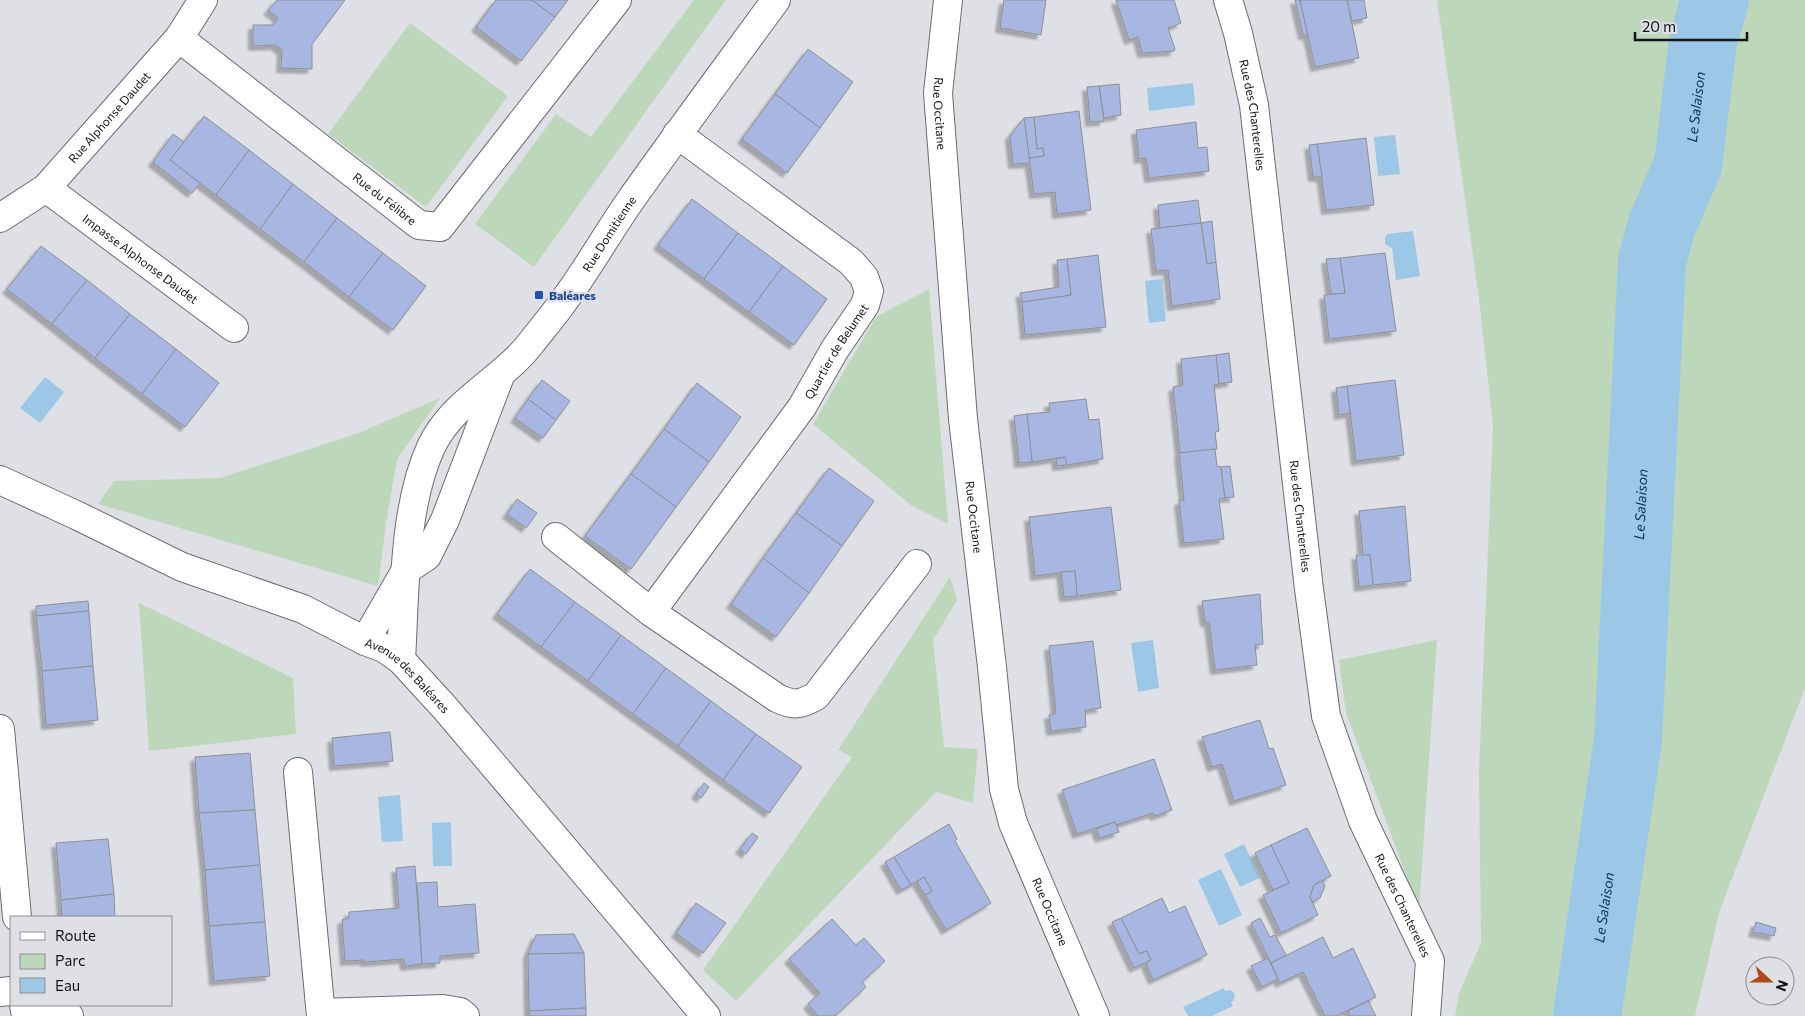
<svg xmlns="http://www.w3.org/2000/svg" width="1805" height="1016" font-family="Commissioner,sans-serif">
	<defs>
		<filter id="shadow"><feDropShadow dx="-4.5" dy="4.5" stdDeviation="1" flood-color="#0004"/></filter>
	</defs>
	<rect width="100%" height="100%" fill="#dee0e6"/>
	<g fill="#bdd7bb">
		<polygon points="694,0 726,0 534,267 475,224 556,114 591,137"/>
		<polygon points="1437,0 1805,0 1805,688 1720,910 1695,1016 1455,1016 1459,993 1481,943 1479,771 1493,426 1479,299"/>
		<polygon points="410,23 508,96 426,207 328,134"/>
		<polygon points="929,289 948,524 912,506 813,424 876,317"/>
		<polygon points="440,398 397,459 386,523 378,586 98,504 114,481 220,478 356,434"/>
		<polygon points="950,577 957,600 933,640 944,747 978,749 973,803 936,792 736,1001 703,970 852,757 838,750"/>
		<polygon points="139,603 293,678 296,734 149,751"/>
		<polygon points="1437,640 1419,910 1346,713 1339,660"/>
	</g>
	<g fill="#9cc7e6">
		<polygon points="1193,83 1195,105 1149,111 1147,88"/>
		<polygon points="1395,135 1400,174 1378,176 1374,137"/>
		<polygon points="1413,231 1420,276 1396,280 1392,248 1385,244 1385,237 1388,234"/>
		<polygon points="1162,279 1166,321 1149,323 1145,281"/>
		<polygon points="45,377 64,392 40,423 20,408"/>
		<polygon points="1153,640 1159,688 1138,692 1131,643"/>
		<polygon points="400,795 403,841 382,842 378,797"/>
		<polygon points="451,822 452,866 433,866 432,823"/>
		<polygon points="1244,844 1260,878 1240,887 1224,854"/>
		<polygon points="1221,869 1242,915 1219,926 1198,880"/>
		<polygon points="1224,988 1225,991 1231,990 1235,994 1234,1000 1231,1003 1233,1006 1212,1016 1188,1016 1183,1007"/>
	</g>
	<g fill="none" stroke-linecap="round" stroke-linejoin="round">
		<path stroke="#9cc7e6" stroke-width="68" id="s1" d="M 1587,1016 L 1628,740 L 1652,261 L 1662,225 L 1688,165 L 1703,41 L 1715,0"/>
	</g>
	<g fill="#a7b7e1" stroke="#8d9095" filter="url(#shadow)">
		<polygon points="277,0 345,0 312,44 312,69 281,68 282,50 275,45 253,46 253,25 273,25 278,18 268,10"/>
		<polygon points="496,0 532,0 555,17 521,61 476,27"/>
		<polygon points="532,0 568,0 555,17"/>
		<polygon points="1004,0 1046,0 1041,35 1000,28"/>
		<polygon points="1116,0 1174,0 1181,23 1168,28 1175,49 1174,51 1142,53 1138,37 1129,40"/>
		<polygon points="1295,0 1300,0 1308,35 1303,35"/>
		<polygon points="1300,0 1347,0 1359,58 1315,67"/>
		<polygon points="1347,0 1364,0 1367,18 1352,21"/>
		<polygon points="808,49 853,82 820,128 775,94"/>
		<polygon points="1119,84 1121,115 1104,118 1099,86"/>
		<polygon points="1099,86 1104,121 1090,122 1087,87"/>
		<polygon points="775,94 820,128 787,173 742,139"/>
		<polygon points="1079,111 1091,210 1057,214 1055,192 1034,194 1029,158 1044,156 1043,148 1037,149 1034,117"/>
		<polygon points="204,116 249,150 216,195 170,160"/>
		<polygon points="1034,117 1037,149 1043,148 1044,156 1029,158 1024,118"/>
		<polygon points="1024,118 1030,163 1013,164 1010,136"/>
		<polygon points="1196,122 1198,148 1207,147 1209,171 1149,178 1146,158 1139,159 1136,130"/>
		<polygon points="173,134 184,142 170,160 200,183 192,193 153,162"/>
		<polygon points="1366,138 1374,205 1326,210 1317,144"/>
		<polygon points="1317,144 1322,177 1313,177 1309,145"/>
		<polygon points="249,150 293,184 260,229 216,195"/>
		<polygon points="293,184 337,218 304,262 260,229"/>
		<polygon points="692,199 738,233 704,279 658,245"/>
		<polygon points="1198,200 1201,223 1160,228 1158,205"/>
		<polygon points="337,218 383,253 349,297 304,262"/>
		<polygon points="1212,221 1216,262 1207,264 1201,223"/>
		<polygon points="1201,223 1207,264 1216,262 1220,299 1172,306 1168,270 1156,271 1151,229"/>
		<polygon points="738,233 783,266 749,312 704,279"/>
		<polygon points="41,246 87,280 52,324 7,289"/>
		<polygon points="383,253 426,286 393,330 349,297"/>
		<polygon points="1385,253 1396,331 1329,339 1324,295 1345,293 1340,258"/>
		<polygon points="1098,255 1106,327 1025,335 1022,302 1071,295 1067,259"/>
		<polygon points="1340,258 1345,293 1331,294 1326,259"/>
		<polygon points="1067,259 1071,295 1022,302 1020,293 1059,287 1057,260"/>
		<polygon points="783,266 827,299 794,345 749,312"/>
		<polygon points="87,280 130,314 95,358 52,324"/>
		<polygon points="130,314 176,349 142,394 95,358"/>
		<polygon points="176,349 219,383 185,427 142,394"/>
		<polygon points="1229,353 1232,382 1219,384 1216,355"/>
		<polygon points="1216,355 1219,384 1214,385 1219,431 1215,432 1217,449 1180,453 1173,387 1183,385 1181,359"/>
		<polygon points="542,380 570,401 556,420 528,399"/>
		<polygon points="1395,380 1404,455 1356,461 1347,386"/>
		<polygon points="697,383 741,417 709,462 664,429"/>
		<polygon points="1347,386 1350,413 1339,415 1336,388"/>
		<polygon points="528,399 556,420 543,438 515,418"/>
		<polygon points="1086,399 1089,420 1099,419 1103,459 1067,465 1065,457 1032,462 1027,414 1050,412 1049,403"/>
		<polygon points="1027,414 1032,462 1019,463 1014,416"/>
		<polygon points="664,429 709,462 676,507 631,474"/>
		<polygon points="1215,449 1217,466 1221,467 1225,498 1219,499 1224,539 1184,543 1179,501 1184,500 1179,453"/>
		<polygon points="1065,457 1067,465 1057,466 1056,459"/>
		<polygon points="1230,466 1234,497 1225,498 1221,467"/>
		<polygon points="829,468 874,501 842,546 796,513"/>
		<polygon points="631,474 676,507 631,569 585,536"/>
		<polygon points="517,499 537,513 526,528 507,514"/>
		<polygon points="1405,506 1411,581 1373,585 1370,555 1363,555 1359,511"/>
		<polygon points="1111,507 1121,590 1077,596 1075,571 1035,576 1029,517"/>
		<polygon points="796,513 842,546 809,593 763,558"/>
		<polygon points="1356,555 1370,555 1373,585 1359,587"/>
		<polygon points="763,558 809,593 776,637 731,604"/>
		<polygon points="530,569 575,602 541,647 497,614"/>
		<polygon points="1075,571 1077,596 1064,597 1061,572"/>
		<polygon points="1260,594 1263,644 1255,645 1257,665 1215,670 1209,622 1205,622 1202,601"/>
		<polygon points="88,601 89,611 36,616 36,606"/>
		<polygon points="575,602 621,635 588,681 541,647"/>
		<polygon points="89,611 93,666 42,671 36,616"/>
		<polygon points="621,635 666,668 633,714 588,681"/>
		<polygon points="1093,641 1101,708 1085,710 1086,727 1051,731 1049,715 1056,713 1049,646"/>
		<polygon points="93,666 98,720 46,725 42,671"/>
		<polygon points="666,668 711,701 678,746 633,714"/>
		<polygon points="711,701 756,734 723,780 678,746"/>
		<polygon points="1260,720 1269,749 1273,748 1286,785 1234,801 1222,764 1212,767 1202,737"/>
		<polygon points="390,732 393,761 334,766 332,738"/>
		<polygon points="756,734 802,767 769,813 723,780"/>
		<polygon points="250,753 255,810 199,813 195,757"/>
		<polygon points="1154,759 1172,810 1155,816 1153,813 1116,825 1115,822 1077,834 1062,790"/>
		<polygon points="704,783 709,787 701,798 696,794"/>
		<polygon points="255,810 260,865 205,870 199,813"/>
		<polygon points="1115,822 1119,832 1100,838 1096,829"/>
		<polygon points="949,824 957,839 955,841 991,903 946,930 925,895 932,891 924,877 911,885 894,857"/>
		<polygon points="1307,828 1331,876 1314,885 1310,897 1318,915 1281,933 1263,895 1289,883 1271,845"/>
		<polygon points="752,833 758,837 746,854 740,849"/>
		<polygon points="108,839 114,894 61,900 56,843"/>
		<polygon points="1271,845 1289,883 1273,890 1255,853"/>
		<polygon points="894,857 911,885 901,890 885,862"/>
		<polygon points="260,865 265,922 209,926 205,870"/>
		<polygon points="415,866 422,964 405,966 404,959 365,962 364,960 345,961 342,920 349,918 349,912 399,908 396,868"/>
		<polygon points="924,877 932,891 925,895 917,882"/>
		<polygon points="1322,881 1325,886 1320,898 1313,902 1310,897 1314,885"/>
		<polygon points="437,882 438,907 475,904 479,953 440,956 440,963 422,964 417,883"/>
		<polygon points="114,894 115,917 62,917 61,900"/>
		<polygon points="1162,898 1169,913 1185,906 1207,955 1153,980 1146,963 1151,960 1147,951 1139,954 1121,918"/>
		<polygon points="696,903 726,923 703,953 676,933"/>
		<polygon points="1121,918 1139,954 1147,951 1151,960 1134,968 1112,922"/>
		<polygon points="1260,918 1270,937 1275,935 1286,955 1271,963 1251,923"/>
		<polygon points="832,919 856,945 864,938 885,961 862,982 866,987 835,1016 818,1016 808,1004 820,993 789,959"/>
		<polygon points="265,922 270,976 214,981 209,926"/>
		<polygon points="1756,922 1776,928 1774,936 1753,932"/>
		<polygon points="574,934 584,953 528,954 536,935"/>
		<polygon points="1323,937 1333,958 1353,948 1376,997 1336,1016 1325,1016 1303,972 1280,983 1271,963"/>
		<polygon points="584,953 586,1008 529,1011 528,954"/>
		<polygon points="1268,958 1278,979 1262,987 1251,966"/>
		<polygon points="1368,1001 1376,1016 1350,1016 1348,1011"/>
		<polygon points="586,1008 586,1016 530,1016 529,1011"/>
	</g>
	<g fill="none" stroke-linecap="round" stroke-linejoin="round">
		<defs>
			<g id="minor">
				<path id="s2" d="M 948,0 L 938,93 L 963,419 L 992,667 L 1004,789 L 1013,823 L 1095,1016"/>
				<path id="s3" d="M 1228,0 L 1238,33 L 1254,105 L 1309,589 L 1326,716 L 1363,821 L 1430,961 L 1426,1016"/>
				<path id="s4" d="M 179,38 L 419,225 L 440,227 L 617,0"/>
				<path id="s5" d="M 46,188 L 234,328"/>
				<path id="s6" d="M 0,218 L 46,188 L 179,38 L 203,0"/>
				<path id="s7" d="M 0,480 L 76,515 L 182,567 L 303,609 L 365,641 L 384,648 L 401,660 L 445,708 L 706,1016"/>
				<path d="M 556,537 L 651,612 L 777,698 C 794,706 800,705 816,696 L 917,564"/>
				<path id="s8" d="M 651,612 L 802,407 L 835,349 L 865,305 L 869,291 L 864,277 L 851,262 L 677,134"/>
				<polyline points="365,641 406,570 427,556 445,520 500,376"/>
				<path id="s9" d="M 401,660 C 405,593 403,508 431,447 C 452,401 502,381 531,343 C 542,329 553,316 563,302 C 587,270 607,234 630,201 C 678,133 727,67 776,0"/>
				<polyline points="0,729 17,917"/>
				<polyline points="298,772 321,1016"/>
				<polyline points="0,992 11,991"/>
				<polyline points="24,1005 26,1016"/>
				<polyline points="49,1005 69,1016"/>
				<polyline points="321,1013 443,1009 460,1012 465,1016"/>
			</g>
		</defs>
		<use href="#minor" stroke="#6b6d72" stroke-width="30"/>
		<use href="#minor" stroke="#fff" stroke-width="28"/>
	</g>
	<rect fill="#1a4fb4" stroke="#dee0e6" stroke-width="2" x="534" y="290" width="10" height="10" rx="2.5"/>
	<g text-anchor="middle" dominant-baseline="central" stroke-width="4.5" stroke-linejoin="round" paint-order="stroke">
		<g font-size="12" fill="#131416" stroke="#dee0e6">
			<text stroke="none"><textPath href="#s2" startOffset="114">Rue Occitane</textPath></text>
			<text stroke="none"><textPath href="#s3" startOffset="118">Rue des Chanterelles</textPath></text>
			<text stroke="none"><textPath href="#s6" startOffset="150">Rue Alphonse Daudet</textPath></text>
			<text stroke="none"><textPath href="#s4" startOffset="261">Rue du Félibre</textPath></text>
			<text stroke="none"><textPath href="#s9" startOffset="496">Rue Domitienne</textPath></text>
			<text stroke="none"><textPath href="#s5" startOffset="118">Impasse Alphonse Daudet</textPath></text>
			<text stroke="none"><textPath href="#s8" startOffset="320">Quartier de Belumet</textPath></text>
			<text stroke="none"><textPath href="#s2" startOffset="519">Rue Occitane</textPath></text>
			<text stroke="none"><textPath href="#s3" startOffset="522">Rue des Chanterelles</textPath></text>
			<text stroke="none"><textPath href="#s7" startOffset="455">Avenue des Baléares</textPath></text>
			<text stroke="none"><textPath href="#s3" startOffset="928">Rue des Chanterelles</textPath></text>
			<text stroke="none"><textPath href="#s2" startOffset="924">Rue Occitane</textPath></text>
		</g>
		<g font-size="12" font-weight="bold" fill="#164399" stroke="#dee0e6" text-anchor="start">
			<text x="549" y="295">Baléares</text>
		</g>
		<g font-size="14" font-style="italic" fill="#003653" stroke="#dee0e6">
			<text stroke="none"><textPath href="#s1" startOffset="920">Le Salaison</textPath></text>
			<text stroke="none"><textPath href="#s1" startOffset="515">Le Salaison</textPath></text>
			<text stroke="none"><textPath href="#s1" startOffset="110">Le Salaison</textPath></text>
		</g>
	</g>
	<rect x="10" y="916" width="162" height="90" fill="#dee0e6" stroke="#8d8e93"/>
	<rect x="20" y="932" width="25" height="8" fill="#ffffff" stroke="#8d8e93"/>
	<text x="55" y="941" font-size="15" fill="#131416">Route</text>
	<rect x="20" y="954" width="25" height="15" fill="#bdd7bb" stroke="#8d8e93"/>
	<text x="55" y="966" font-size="15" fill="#131416">Parc</text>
	<rect x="20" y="978" width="25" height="15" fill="#9cc7e6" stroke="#8d8e93"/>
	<text x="55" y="991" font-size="15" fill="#131416">Eau</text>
	<g transform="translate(1770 981) rotate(111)"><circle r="24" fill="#dee0e6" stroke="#8d8e93"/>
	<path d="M0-4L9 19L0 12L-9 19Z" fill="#af4a1b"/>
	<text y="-8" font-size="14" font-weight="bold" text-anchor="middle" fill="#131416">N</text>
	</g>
	<path d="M1635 32v8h112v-8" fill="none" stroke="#131416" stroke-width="2.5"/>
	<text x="1642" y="32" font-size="15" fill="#131416" stroke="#dee0e6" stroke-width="4" paint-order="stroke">20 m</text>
</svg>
